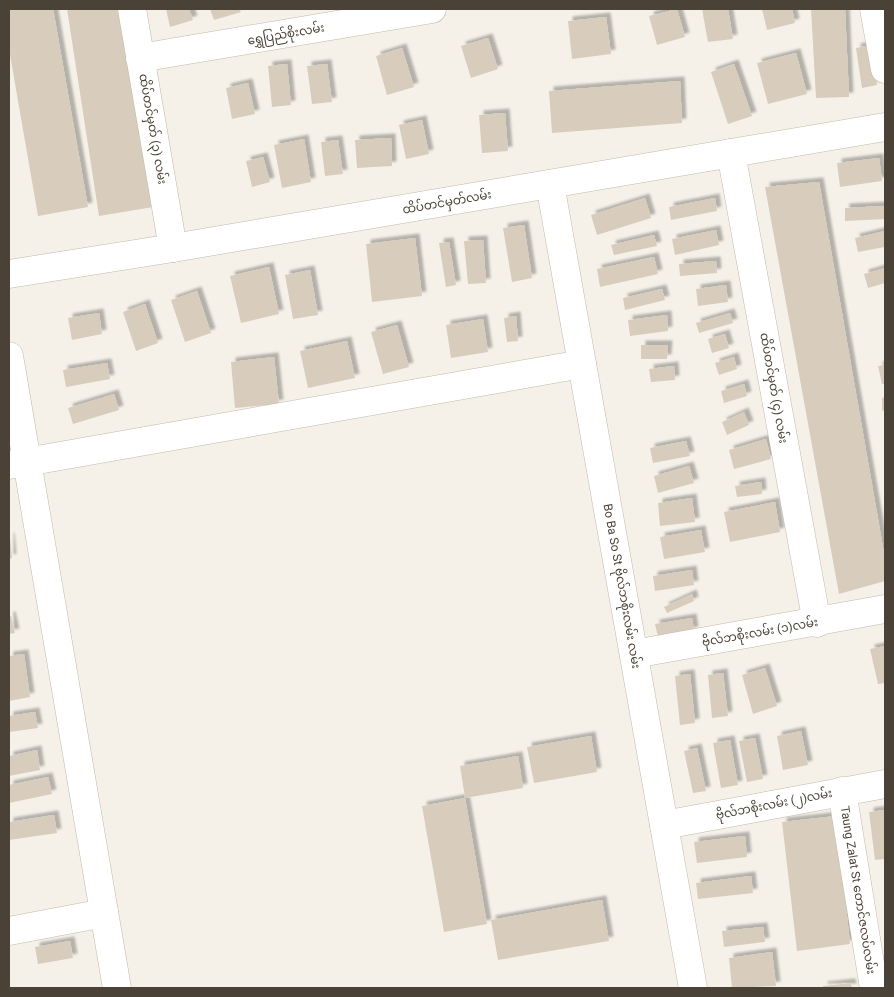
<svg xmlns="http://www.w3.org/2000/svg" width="894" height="997" font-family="Roboto,'Noto Sans Myanmar',sans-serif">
	<defs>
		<filter id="shadow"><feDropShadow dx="4.5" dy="-4.5" stdDeviation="1" flood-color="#0004"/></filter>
	</defs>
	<rect width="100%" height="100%" fill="#f5f1e9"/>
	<g fill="#d8cdbd" filter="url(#shadow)">
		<polygon points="9,9 53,9 88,207 38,216 9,49"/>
		<polygon points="67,9 122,9 153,207 99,216"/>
		<polygon points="166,9 189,9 193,20 170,27"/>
		<polygon points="210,9 239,9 241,12 214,20"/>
		<polygon points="677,9 685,37 657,45 649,16"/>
		<polygon points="702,9 728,9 733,39 708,42"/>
		<polygon points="762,9 792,9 795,23 767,30"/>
		<polygon points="811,9 845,9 849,97 816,98"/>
		<polygon points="606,17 611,54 572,59 568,21"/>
		<polygon points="488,38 498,69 471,78 461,46"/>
		<polygon points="871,45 877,85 862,88 856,48"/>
		<polygon points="402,48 414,87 387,95 376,56"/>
		<polygon points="796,53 807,94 768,104 757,63"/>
		<polygon points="287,64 291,105 272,107 268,66"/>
		<polygon points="327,64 332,102 312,104 307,66"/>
		<polygon points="734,64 752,116 728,124 711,72"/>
		<polygon points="680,81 682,123 552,133 549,91"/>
		<polygon points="248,83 255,114 232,119 226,88"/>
		<polygon points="505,113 508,151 482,153 479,115"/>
		<polygon points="422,120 429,154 406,159 399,125"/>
		<polygon points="391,138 392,166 357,168 355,140"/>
		<polygon points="304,139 311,182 282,188 274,145"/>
		<polygon points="338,140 343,174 325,176 321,142"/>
		<polygon points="263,157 270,182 252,187 246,161"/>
		<polygon points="879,158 882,181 840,187 837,163"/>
		<polygon points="819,182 885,559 885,581 839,594 765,187"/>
		<polygon points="645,198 651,218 597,235 591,215"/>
		<polygon points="715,198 717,211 671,220 669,207"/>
		<polygon points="885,206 885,219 845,221 845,208"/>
		<polygon points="524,225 532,278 512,282 503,228"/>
		<polygon points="716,230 719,245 675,255 672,239"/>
		<polygon points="885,231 885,247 858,252 855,238"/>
		<polygon points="654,235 657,246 614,255 611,245"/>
		<polygon points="415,238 422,296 372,302 366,244"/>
		<polygon points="483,240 486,283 468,284 464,241"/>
		<polygon points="449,242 456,285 446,287 439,243"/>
		<polygon points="654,257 658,274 600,287 597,269"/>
		<polygon points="716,261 717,273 680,276 679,264"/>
		<polygon points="269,267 279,314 241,323 230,276"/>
		<polygon points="885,268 885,283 868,288 864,274"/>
		<polygon points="310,270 318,315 293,319 285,275"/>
		<polygon points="726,285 728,302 698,306 696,289"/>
		<polygon points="662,289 665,300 625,310 623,298"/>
		<polygon points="197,291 211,333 185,342 171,300"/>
		<polygon points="145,304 158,343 136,351 123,312"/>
		<polygon points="99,313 102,334 72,340 68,318"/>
		<polygon points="730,313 733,323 699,333 696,323"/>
		<polygon points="667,315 668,331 630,336 628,320"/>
		<polygon points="516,316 518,341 507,342 504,318"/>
		<polygon points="483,319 488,352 451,358 446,325"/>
		<polygon points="397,325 409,367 383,374 371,332"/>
		<polygon points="725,334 729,348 712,353 708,339"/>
		<polygon points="347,341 355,378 308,388 300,351"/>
		<polygon points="641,345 668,345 667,359 641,359"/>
		<polygon points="274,357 279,404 235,408 231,362"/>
		<polygon points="734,357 737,369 719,375 715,363"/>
		<polygon points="107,363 110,379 66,387 63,370"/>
		<polygon points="885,365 885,384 882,384 878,366"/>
		<polygon points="674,366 675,380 651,382 649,369"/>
		<polygon points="744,384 747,396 724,403 721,391"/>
		<polygon points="114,394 119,410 73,424 68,408"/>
		<polygon points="885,397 885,410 882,411 882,398"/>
		<polygon points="744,412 749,425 727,435 722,422"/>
		<polygon points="766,439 771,459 734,469 729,450"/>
		<polygon points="686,441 690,456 653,463 650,448"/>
		<polygon points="689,466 694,483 658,493 654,476"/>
		<polygon points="761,482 762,494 737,497 735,486"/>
		<polygon points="692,498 695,522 660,526 658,503"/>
		<polygon points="775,502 780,532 730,542 724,512"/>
		<polygon points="701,530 705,552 664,559 660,537"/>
		<polygon points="9,537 10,537 12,558 9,559"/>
		<polygon points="692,570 694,585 655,591 653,576"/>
		<polygon points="692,594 694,601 667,613 664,607"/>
		<polygon points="9,616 11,616 15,633 9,634"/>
		<polygon points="692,618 694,631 658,637 655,624"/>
		<polygon points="885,646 885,683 878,684 870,649"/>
		<polygon points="24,654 30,697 9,701 9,656"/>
		<polygon points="765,668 777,706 753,714 742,675"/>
		<polygon points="723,673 728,716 712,718 708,675"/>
		<polygon points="690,674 695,723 680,725 675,676"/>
		<polygon points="35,712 38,728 9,732 9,716"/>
		<polygon points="801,731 808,765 783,770 777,736"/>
		<polygon points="591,736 597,772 534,783 527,747"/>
		<polygon points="755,738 763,779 747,782 739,741"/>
		<polygon points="730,740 738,785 721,788 713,743"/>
		<polygon points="697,748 706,791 693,793 684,751"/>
		<polygon points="37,750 40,770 9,776 9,756"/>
		<polygon points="518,756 523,788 465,798 460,766"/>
		<polygon points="48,777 52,794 9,803 9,785"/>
		<polygon points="465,798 487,924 444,932 422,806"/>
		<polygon points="885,810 885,859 875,860 869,812"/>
		<polygon points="54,815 57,833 9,840 9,822"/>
		<polygon points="836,816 850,944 797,951 782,822"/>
		<polygon points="745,836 747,857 697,863 694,842"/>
		<polygon points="751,876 753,893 698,899 696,883"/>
		<polygon points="602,900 609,941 498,960 491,920"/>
		<polygon points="763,927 765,942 724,947 722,931"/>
		<polygon points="70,941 73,958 38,964 35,947"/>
		<polygon points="772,952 776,986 732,988 729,958"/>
		<polygon points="851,983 852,988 823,988 823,986"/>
	</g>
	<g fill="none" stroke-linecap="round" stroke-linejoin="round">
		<defs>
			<g id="minor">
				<polyline points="132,9 173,248"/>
				<polyline points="874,9 885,69"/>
				<polyline points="140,58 432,9"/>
				<polyline points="731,153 817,623"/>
				<polyline points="550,184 693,988"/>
				<polyline points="9,274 173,248 885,127"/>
				<polyline points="9,356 117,988"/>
				<polyline points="9,465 582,364"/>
				<polyline points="634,654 885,609"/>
				<polyline points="842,791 874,988"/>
				<polyline points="664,825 885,784"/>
				<polyline points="9,931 104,913"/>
			</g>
		</defs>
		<use href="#minor" stroke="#c2b9aa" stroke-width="29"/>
		<use href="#minor" stroke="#fff" stroke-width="28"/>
	</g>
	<g text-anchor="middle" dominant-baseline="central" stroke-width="4" stroke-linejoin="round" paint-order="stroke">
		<g font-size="12" fill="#4a4236" stroke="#fff">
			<text transform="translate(286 34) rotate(-10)">ရွှေပြည်စိုးလမ်း</text>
			<text transform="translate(153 129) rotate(80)">ထိပ်တင်မှတ် (၃) လမ်း</text>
			<text transform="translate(447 202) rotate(-10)">ထိပ်တင်မှတ်လမ်း</text>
			<text transform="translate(774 388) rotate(80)">ထိပ်တင်မှတ် (၄) လမ်း</text>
			<text transform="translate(622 586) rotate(80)">Bo Ba So St ဗိုလ်ဘစိုးလမ်း လမ်း</text>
			<text transform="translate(760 632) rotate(-10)">ဗိုလ်ဘစိုးလမ်း (၁)လမ်း</text>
			<text transform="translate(774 804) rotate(-11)">ဗိုလ်ဘစိုးလမ်း (၂)လမ်း</text>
			<text transform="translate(858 890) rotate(81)">Taung Zalat St တောင်ဇလပ်လမ်း</text>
		</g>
	</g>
	<rect width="894" height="997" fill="none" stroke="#4a4236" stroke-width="20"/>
</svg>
